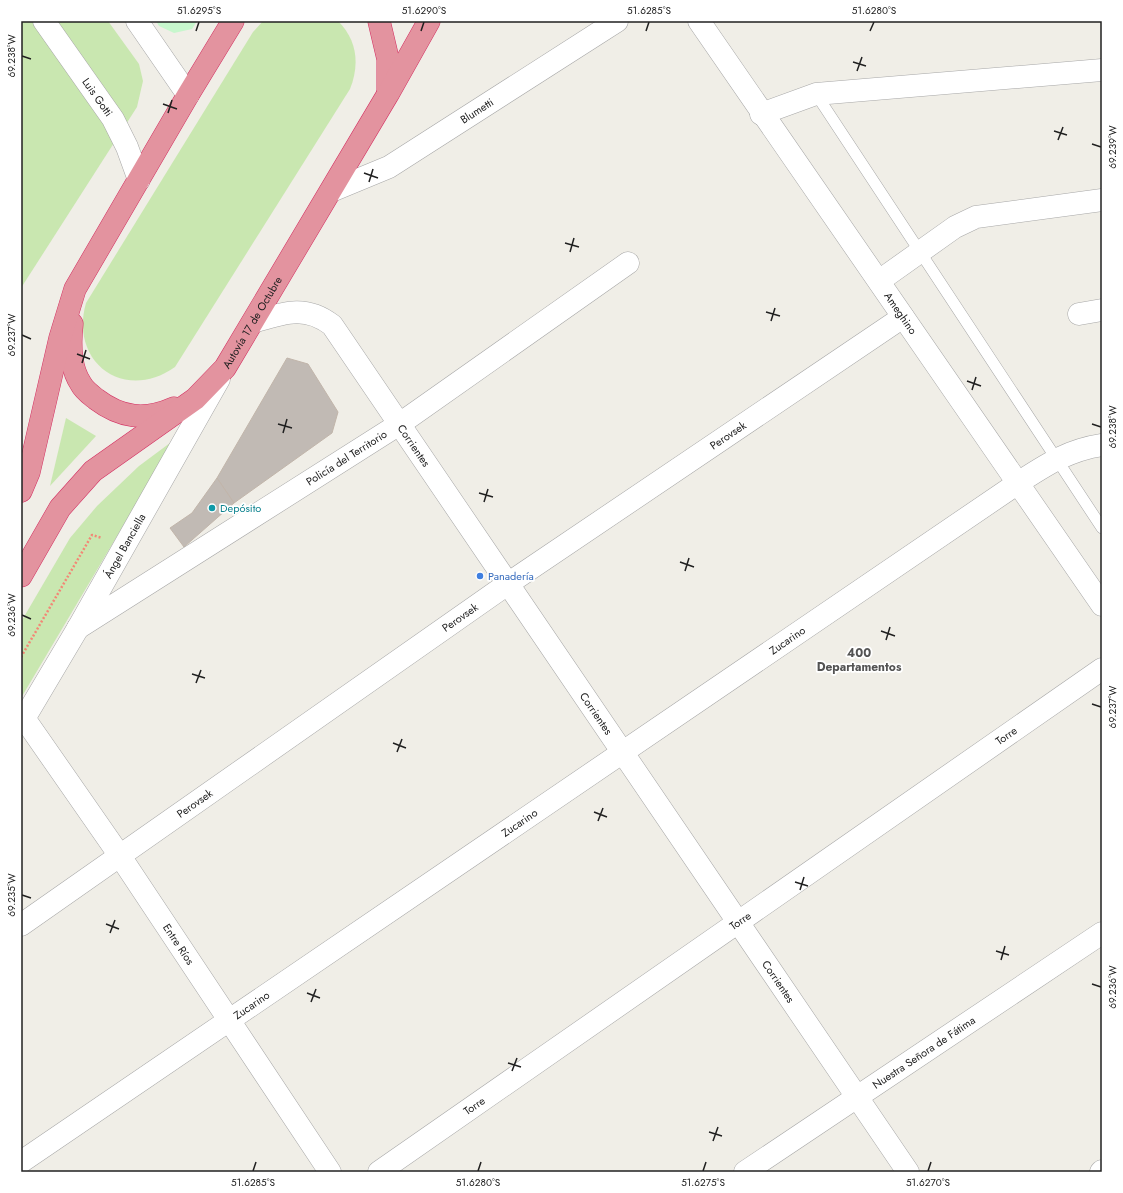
<svg xmlns="http://www.w3.org/2000/svg" width="1123" height="1193" font-family="Jost,sans-serif">
	<rect width="100%" height="100%" fill="#f0eee7"/>
	<g fill="#c9e7b0">
		<polygon points="21,21 108,21 139,64 143,81 137,107 21,288"/>
		<path d="M 338,21 C 357,40 360,64 350,89 L 175,367 C 124,403 69,362 86,303 L 253,32 L 263,21 Z"/>
		<polygon points="66,418 96,436 50,486"/>
		<polygon points="174,440 21,698 21,622 70,538 97,506 139,466"/>
	</g>
	<polygon fill="#c7f7cd" points="156,21 197,21 192,29 174,33 159,26"/>
	<g fill="#c1bab4" stroke="#c1b5aa">
		<polygon points="287,358 308,364 338,412 332,433 234,503 217,478"/>
		<polygon points="217,478 234,503 184,547 170,528 192,513"/>
	</g>
	<g fill="none" stroke-linecap="round" stroke-linejoin="round">
		<defs>
			<polyline id="lane" points="816,94 1102,528"/>
			<g id="street">
				<path id="s1" d="M 44,21 L 113,119 L 127,147 L 139,180"/>
				<polyline points="137,21 188,95"/>
				<path id="s2" d="M 699,21 L 1102,605"/>
				<polyline points="761,114 816,94 1102,70"/>
				<path id="s3" d="M 331,191 L 389,167 L 617,21"/>
				<polyline points="879,281 955,227 976,217 1102,200"/>
				<polyline points="1079,314 1102,310"/>
				<path id="s4" d="M 253,322 C 283,313 305,304 332,325 L 908,1172"/>
				<path id="s5" d="M 78,628 L 401,423 L 628,263"/>
				<path id="s6" d="M 24,718 L 120,856 L 330,1172"/>
				<path id="s7" d="M 21,724 L 78,628 L 219,379"/>
				<path id="s8" d="M 21,925 L 509,583 L 903,317"/>
				<path id="s9" d="M 21,1162 L 1018,483 C 1046,465 1068,450 1102,445"/>
				<path id="s10" d="M 379,1172 L 1102,669"/>
				<path id="s11" d="M 745,1172 L 1102,933"/>
				<polyline points="1101,1172 1102,1171"/>
			</g>
			<g id="highway">
				<polyline points="379,21 388,59 388,93"/>
				<path d="M 72,324 C 70,342 70,368 81,384 C 84,390 91,395 96,399 C 121,418 145,421 174,408"/>
				<polyline points="21,491 29,472 60,338 75,289 188,95 233,21"/>
				<path id="s12" d="M 21,576 L 60,508 L 93,471 L 195,399 L 225,368 L 388,94 L 429,21"/>
			</g>
		</defs>
		<use href="#lane" stroke="#a7a7a7" stroke-width="12"/>
		<use href="#street" stroke="#a7a7a7" stroke-width="23"/>
		<use href="#highway" stroke="#d33062" stroke-width="23"/>
		<polyline stroke="#f38775" stroke-width="2.5" stroke-dasharray="2 2" stroke-linecap="butt" points="21,657 92,535 102,538"/>
		<use href="#lane" stroke="#fff" stroke-width="11"/>
		<use href="#street" stroke="#fff" stroke-width="22"/>
		<use href="#highway" stroke="#e3939f" stroke-width="22"/>
	</g>
	<path fill="none" stroke="#202020" stroke-width="1.5" d="M 196,31 L 199,22M 421,31 L 424,22M 646,31 L 649,22M 870,31 L 874,22M 22,56 L 31,59M 853,62 L 866,66M 857,71 L 862,57M 163,104 L 177,109M 168,113 L 172,100M 1054,131 L 1067,135M 1058,140 L 1063,127M 1092,144 L 1101,147M 364,173 L 378,178M 369,182 L 373,169M 565,243 L 579,247M 570,252 L 574,238M 766,312 L 780,316M 771,321 L 775,308M 22,335 L 31,339M 77,354 L 90,359M 82,363 L 86,350M 967,381 L 981,386M 972,390 L 976,377M 278,424 L 292,428M 1092,424 L 1101,427M 283,433 L 287,419M 479,493 L 493,497M 484,502 L 488,489M 680,562 L 694,567M 685,571 L 689,558M 22,615 L 31,619M 881,631 L 895,636M 886,640 L 890,627M 192,674 L 205,678M 196,683 L 201,670M 1092,704 L 1101,707M 393,743 L 406,748M 397,752 L 402,739M 594,812 L 607,817M 598,821 L 603,808M 795,882 L 808,886M 800,890 L 804,877M 22,895 L 31,898M 106,924 L 119,929M 110,933 L 115,920M 996,951 L 1009,955M 1001,960 L 1005,946M 1092,984 L 1101,987M 307,993 L 320,998M 311,1002 L 316,989M 508,1063 L 521,1067M 512,1071 L 517,1058M 709,1132 L 722,1136M 713,1141 L 718,1127M 253,1171 L 256,1162M 478,1171 L 481,1162M 703,1171 L 706,1162M 928,1171 L 931,1162"/>
	<circle fill="#0f9aa8" stroke="#fff" stroke-width="1.5" cx="212" cy="508" r="4"/>
	<circle fill="#3f7fe0" stroke="#fff" stroke-width="1.5" cx="480" cy="576" r="4"/>
	<g text-anchor="middle" dominant-baseline="central" stroke-width="3.5" stroke-linejoin="round" paint-order="stroke">
		<g font-size="11" fill="#202020" stroke="#fff">
			<text stroke="none"><textPath href="#s1" startOffset="93">Luis Gotti</textPath></text>
			<text stroke="none"><textPath href="#s3" startOffset="167">Blumetti</textPath></text>
			<text stroke="none"><textPath href="#s2" startOffset="355">Ameghino</textPath></text>
			<text stroke="none"><textPath href="#s12" startOffset="349">Autovía 17 de Octubre</textPath></text>
			<text stroke="none"><textPath href="#s8" startOffset="860">Perovsek</textPath></text>
			<text stroke="none"><textPath href="#s4" startOffset="229">Corrientes</textPath></text>
			<text stroke="none"><textPath href="#s5" startOffset="318">Policía del Territorio</textPath></text>
			<text stroke="none"><textPath href="#s7" startOffset="206">Ángel Banciella</textPath></text>
			<text stroke="none"><textPath href="#s8" startOffset="536">Perovsek</textPath></text>
			<text stroke="none"><textPath href="#s9" startOffset="927">Zucarino</textPath></text>
			<text stroke="none"><textPath href="#s4" startOffset="553">Corrientes</textPath></text>
			<text stroke="none"><textPath href="#s10" startOffset="764">Torre</textPath></text>
			<text stroke="none"><textPath href="#s8" startOffset="212">Perovsek</textPath></text>
			<text stroke="none"><textPath href="#s9" startOffset="603">Zucarino</textPath></text>
			<text stroke="none"><textPath href="#s10" startOffset="440">Torre</textPath></text>
			<text stroke="none"><textPath href="#s6" startOffset="274">Entre Ríos</textPath></text>
			<text stroke="none"><textPath href="#s4" startOffset="877">Corrientes</textPath></text>
			<text stroke="none"><textPath href="#s9" startOffset="279">Zucarino</textPath></text>
			<text stroke="none"><textPath href="#s11" startOffset="215">Nuestra Señora de Fátima</textPath></text>
			<text stroke="none"><textPath href="#s10" startOffset="116">Torre</textPath></text>
		</g>
		<g font-size="11" fill="#0d838f" stroke="#fff" text-anchor="start">
			<text x="220" y="508">Depósito</text>
		</g>
		<g font-size="11" fill="#366cbe" stroke="#fff" text-anchor="start">
			<text x="488" y="576">Panadería</text>
		</g>
		<g font-size="12" font-weight="bold" fill="#535353" stroke="#fff">
			<text x="859" y="653">400<tspan x="859" dy="14">Departamentos</tspan></text>
		</g>
	</g>
	<rect width="1123" height="1193" fill="none" stroke="#ffffff" stroke-width="44"/>
	<rect x="22" y="22" width="1079" height="1149" fill="none" stroke="#202020" stroke-width="1.5"/>
	<g font-size="10" text-anchor="middle" fill="#202020">
		<text x="199" y="14">51.6295°S</text>
		<text x="424" y="14">51.6290°S</text>
		<text x="649" y="14">51.6285°S</text>
		<text x="874" y="14">51.6280°S</text>
		<text transform="translate(11 56) rotate(-90)" y="4">69.238°W</text>
		<text transform="translate(1112 147) rotate(-90)" y="4">69.239°W</text>
		<text transform="translate(11 335) rotate(-90)" y="4">69.237°W</text>
		<text transform="translate(1112 427) rotate(-90)" y="4">69.238°W</text>
		<text transform="translate(11 615) rotate(-90)" y="4">69.236°W</text>
		<text transform="translate(1112 707) rotate(-90)" y="4">69.237°W</text>
		<text transform="translate(11 895) rotate(-90)" y="4">69.235°W</text>
		<text transform="translate(1112 987) rotate(-90)" y="4">69.236°W</text>
		<text x="253" y="1186">51.6285°S</text>
		<text x="478" y="1186">51.6280°S</text>
		<text x="703" y="1186">51.6275°S</text>
		<text x="928" y="1186">51.6270°S</text>
	</g>
</svg>
